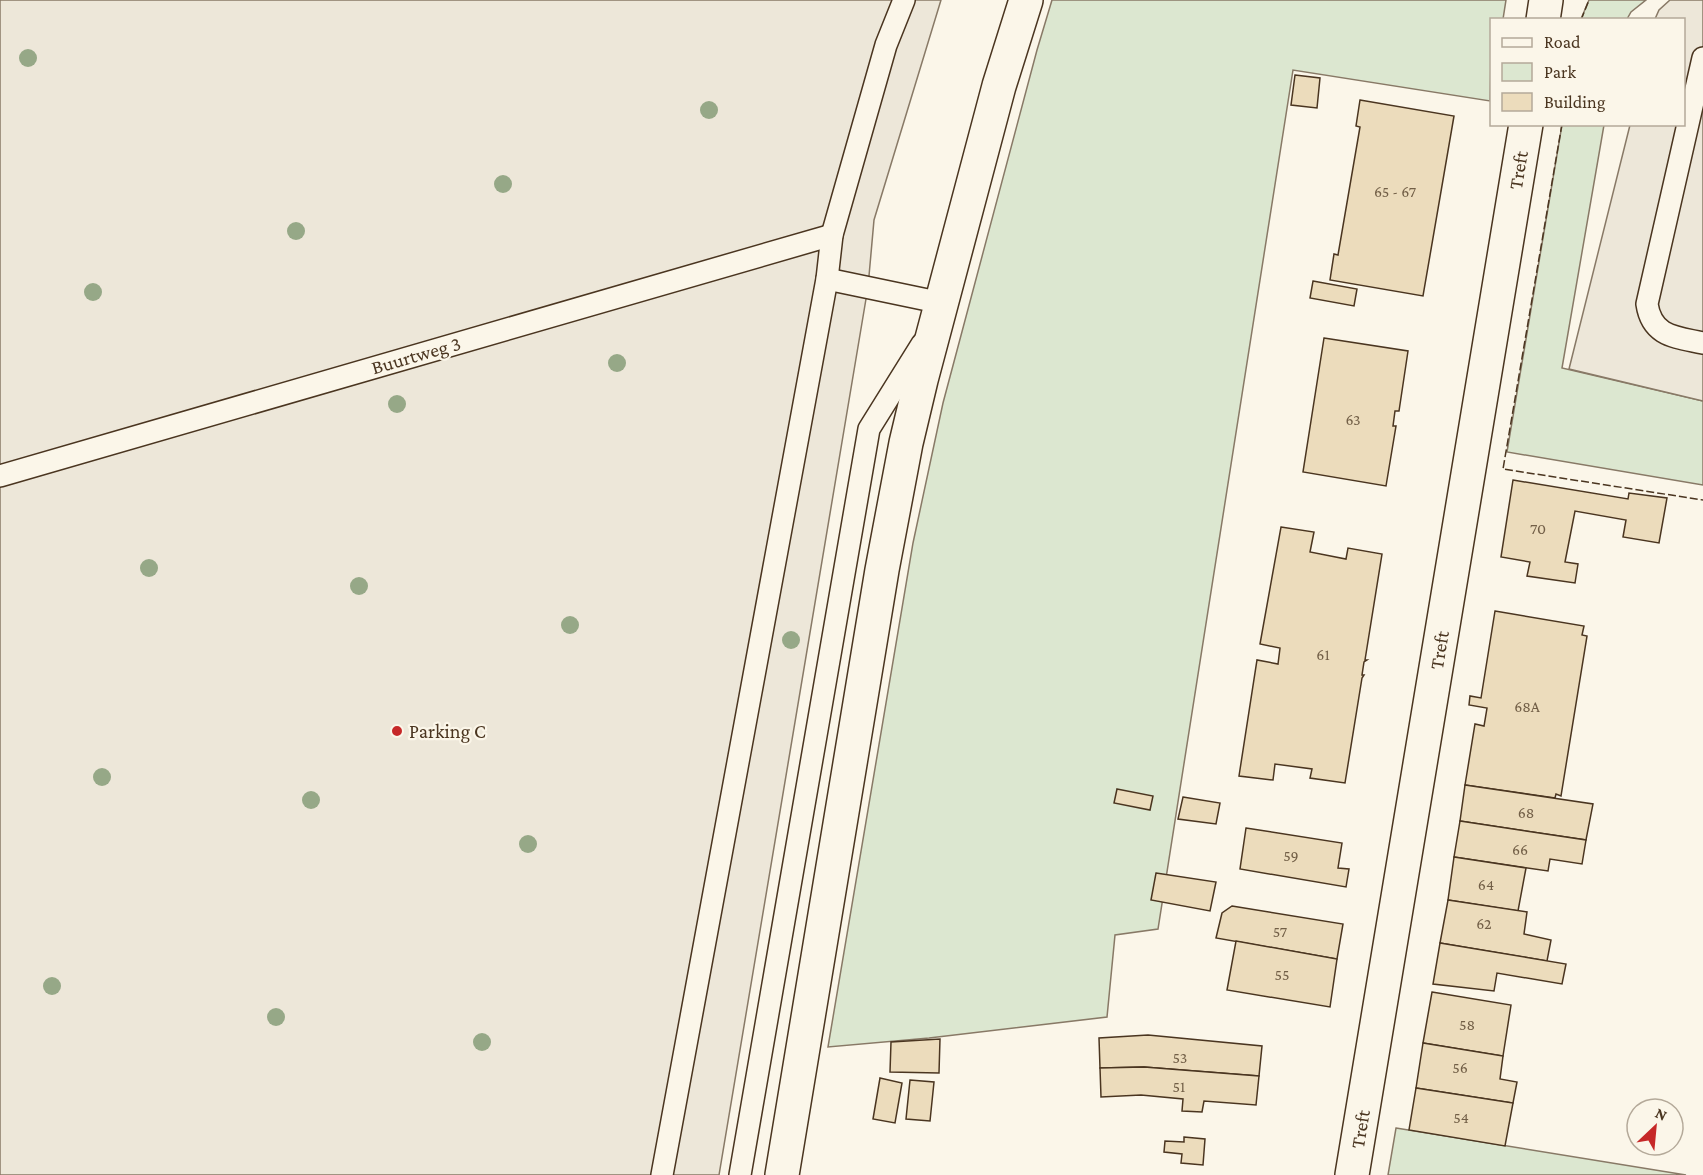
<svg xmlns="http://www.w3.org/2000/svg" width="1703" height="1175" font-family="'Crimson Pro',serif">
	<rect width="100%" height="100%" fill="#fbf6e9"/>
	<g fill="#dce7d0" stroke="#887966" stroke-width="1.5">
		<polygon points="1052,0 1506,0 1503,19 1492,20 1490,101 1293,70 1158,929 1115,935 1107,1017 929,1038 828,1047 913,543 943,403 1037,50"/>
		<polygon points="1589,0 1646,0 1631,12 1627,19 1581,19"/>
		<polygon points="1562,125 1604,125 1562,368 1703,401 1703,485 1507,452"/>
		<polygon points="1396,1128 1686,1175 1388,1175"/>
	</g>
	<g fill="#ede7d9" stroke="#887966" stroke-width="1.5">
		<polygon points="0,0 941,0 874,220 868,287 719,1175 0,1175"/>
		<polygon points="1670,0 1703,0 1703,401 1569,369 1630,125 1684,124 1684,20 1655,19 1659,10"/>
	</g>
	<g fill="#ecdcbc" stroke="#4a3520" stroke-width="1.5">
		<polygon points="1295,75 1320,78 1317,108 1291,105"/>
		<polygon points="1360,100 1454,116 1423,296 1330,280 1334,254 1338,255 1360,127 1356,126"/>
		<polygon points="1313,281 1357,289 1354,306 1310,298"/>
		<polygon points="1324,338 1408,351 1399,411 1395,411 1393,426 1396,426 1386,486 1303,472"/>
		<polygon points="1513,480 1628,499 1629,493 1667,498 1659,543 1623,537 1626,520 1575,511 1565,562 1578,564 1575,583 1527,576 1530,562 1501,557"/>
		<polygon points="1281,527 1314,532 1310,552 1346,559 1348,548 1382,554 1365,660 1367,660 1364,662 1362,675 1364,675 1362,678 1345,783 1310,778 1312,769 1275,764 1273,780 1239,776 1257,660 1278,664 1280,648 1260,644"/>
		<polygon points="1495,611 1584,626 1582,635 1587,636 1561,796 1556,794 1555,798 1465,785 1475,724 1484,726 1487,708 1469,705 1470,696 1481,698"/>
		<polygon points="1465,785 1593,804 1586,840 1460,821"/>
		<polygon points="1117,789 1153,796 1150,810 1114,803"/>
		<polygon points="1183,797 1220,803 1216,824 1178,819"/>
		<polygon points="1460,821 1586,840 1582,864 1550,859 1548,871 1454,857"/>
		<polygon points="1246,828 1342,843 1338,868 1349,869 1346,887 1240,869"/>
		<polygon points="1454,857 1526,868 1518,911 1448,900"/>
		<polygon points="1156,873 1216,882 1210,911 1151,900"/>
		<polygon points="1448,900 1527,912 1524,934 1551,940 1547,961 1440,943"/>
		<polygon points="1232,906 1343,924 1337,959 1216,938 1222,913"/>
		<polygon points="1236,941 1337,959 1330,1007 1227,990"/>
		<polygon points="1440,943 1566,964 1562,984 1497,973 1494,991 1433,984"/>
		<polygon points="1432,992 1511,1005 1503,1056 1423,1043"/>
		<polygon points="1148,1035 1262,1046 1259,1076 1144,1067 1100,1068 1099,1038"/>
		<polygon points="940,1039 939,1073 890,1072 891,1042"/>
		<polygon points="1423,1043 1503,1056 1500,1079 1517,1082 1513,1103 1416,1088"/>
		<polygon points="1144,1067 1259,1076 1256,1105 1204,1101 1202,1112 1182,1111 1183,1099 1141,1095 1101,1097 1100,1068"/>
		<polygon points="880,1078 902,1083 895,1123 873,1119"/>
		<polygon points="910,1080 934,1082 930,1121 906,1119"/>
		<polygon points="1416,1088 1513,1103 1505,1146 1409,1130"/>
		<polygon points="1184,1137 1205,1139 1203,1165 1181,1163 1182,1154 1164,1152 1165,1141 1184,1142"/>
	</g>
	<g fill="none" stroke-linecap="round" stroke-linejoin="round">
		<defs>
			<g id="service">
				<path d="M 1703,58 L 1647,304 C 1652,337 1676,337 1703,343"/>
				<polyline points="827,279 942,303"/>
				<polyline points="0,476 832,235"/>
				<polyline points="662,1175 827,279 832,235 886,45 904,0"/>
				<polyline points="740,1175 869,429 922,344"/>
			</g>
			<g id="minor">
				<polyline points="1543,20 1546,0"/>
				<polyline points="1352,1175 1526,124"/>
			</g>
			<polyline id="motorway" points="782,1175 882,570 906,443 921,380 999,86 1026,0"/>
		</defs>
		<use href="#service" stroke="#4a3520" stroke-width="24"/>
		<use href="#minor" stroke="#4a3520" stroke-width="36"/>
		<use href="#motorway" stroke="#4a3520" stroke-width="36"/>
		<use href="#service" stroke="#fbf6e9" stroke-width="21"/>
		<use href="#minor" stroke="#fbf6e9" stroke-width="33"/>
		<use href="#motorway" stroke="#fbf6e9" stroke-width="33"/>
		<g stroke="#4a3520" stroke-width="1.5" stroke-dasharray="8 3" stroke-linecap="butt">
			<polyline points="1581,20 1589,0"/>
			<polyline points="1562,124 1503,469 1703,500"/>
		</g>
	</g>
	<g fill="#96a887">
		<circle cx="28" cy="58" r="9"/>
		<circle cx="709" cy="110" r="9"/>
		<circle cx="503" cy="184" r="9"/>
		<circle cx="296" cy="231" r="9"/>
		<circle cx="93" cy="292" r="9"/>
		<circle cx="617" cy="363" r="9"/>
		<circle cx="397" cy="404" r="9"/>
		<circle cx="149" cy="568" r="9"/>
		<circle cx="359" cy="586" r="9"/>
		<circle cx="570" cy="625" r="9"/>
		<circle cx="791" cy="640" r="9"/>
		<circle cx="102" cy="777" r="9"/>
		<circle cx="311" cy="800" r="9"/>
		<circle cx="528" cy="844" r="9"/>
		<circle cx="52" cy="986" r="9"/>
		<circle cx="276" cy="1017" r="9"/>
		<circle cx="482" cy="1042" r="9"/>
	</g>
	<circle fill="#c62828" stroke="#fbf6e9" stroke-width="2" cx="397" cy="731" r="6"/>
	<g text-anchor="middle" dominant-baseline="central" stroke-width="4.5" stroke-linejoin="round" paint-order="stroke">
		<g font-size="16" fill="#725f47">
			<text x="1395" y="191">65 - 67</text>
			<text x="1353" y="419">63</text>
			<text x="1538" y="528">70</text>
			<text x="1323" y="654">61</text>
			<text x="1527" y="706">68A</text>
			<text x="1526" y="812">68</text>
			<text x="1520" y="849">66</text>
			<text x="1291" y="855">59</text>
			<text x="1486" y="884">64</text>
			<text x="1484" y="923">62</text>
			<text x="1280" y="931">57</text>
			<text x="1282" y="974">55</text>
			<text x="1467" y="1024">58</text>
			<text x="1180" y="1057">53</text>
			<text x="1460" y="1067">56</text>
			<text x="1179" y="1086">51</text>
			<text x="1461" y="1117">54</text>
		</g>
		<g font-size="20" fill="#4a3520" stroke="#fbf6e9">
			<text transform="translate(1518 170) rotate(-81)">Treft</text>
			<text transform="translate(416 355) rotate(-16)">Buurtweg 3</text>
			<text transform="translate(1439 650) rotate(-81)">Treft</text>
			<text transform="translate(1360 1129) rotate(-81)">Treft</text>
		</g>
		<g font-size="20" fill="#4a3520" stroke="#fbf6e9" text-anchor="start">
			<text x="409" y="731">Parking C</text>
		</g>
	</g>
	<rect x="1490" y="18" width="195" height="108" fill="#fbf6e9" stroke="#b4a999" stroke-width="1.5"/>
	<rect x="1502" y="38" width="30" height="9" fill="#fbf6e9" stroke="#b4a999" stroke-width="1.5"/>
	<text x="1544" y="48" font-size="18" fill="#4a3520">Road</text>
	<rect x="1502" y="63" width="30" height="18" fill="#dce7d0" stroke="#b4a999" stroke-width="1.5"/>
	<text x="1544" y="78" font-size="18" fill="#4a3520">Park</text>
	<rect x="1502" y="93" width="30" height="18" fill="#ecdcbc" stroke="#b4a999" stroke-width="1.5"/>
	<text x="1544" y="108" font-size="18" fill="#4a3520">Building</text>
	<g transform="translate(1655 1127) rotate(26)"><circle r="28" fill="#fbf6e9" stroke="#b4a999" stroke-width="1.5"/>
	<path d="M0-4.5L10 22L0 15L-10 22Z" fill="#c62828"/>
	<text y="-9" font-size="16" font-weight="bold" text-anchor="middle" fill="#4a3520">N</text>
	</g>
</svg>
